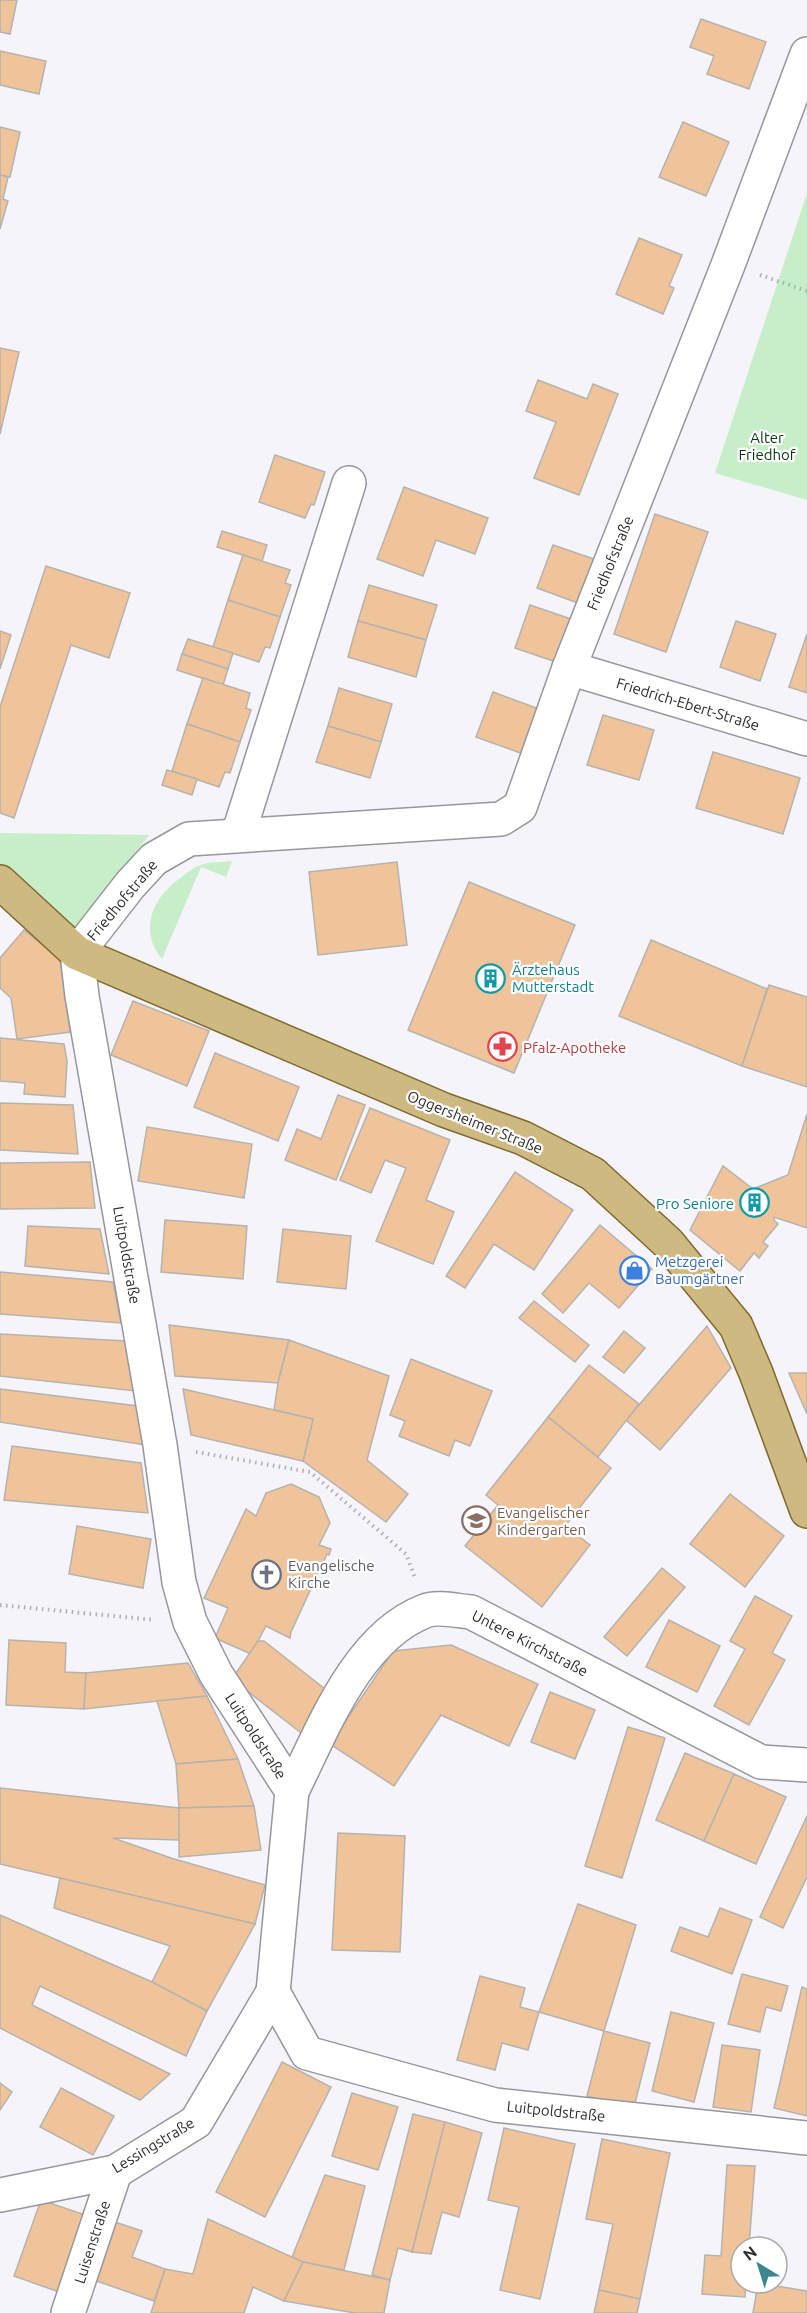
<svg xmlns="http://www.w3.org/2000/svg" width="807" height="2313" font-family="Ubuntu,sans-serif">
	<rect width="100%" height="100%" fill="#f5f4fa"/>
	<g fill="#c7eec9">
		<polygon points="807,193 807,500 715,473"/>
		<polygon points="0,833 149,835 75,932 0,863"/>
		<path d="M 232,861 L 226,877 L 201,867 L 162,959 C 137,928 154,896 183,876 C 189,871 196,866 204,864 C 212,862 223,862 232,861 Z"/>
	</g>
	<g fill="#efc49b" stroke="#b7b2ad" stroke-width="1.5">
		<polygon points="0,0 17,0 10,34 0,32"/>
		<polygon points="701,19 766,42 749,89 707,74 714,56 690,47"/>
		<polygon points="0,51 46,61 39,94 0,85"/>
		<polygon points="683,122 729,142 706,196 659,177"/>
		<polygon points="0,127 20,132 10,177 0,175"/>
		<polygon points="0,175 8,177 3,199 8,201 0,229"/>
		<polygon points="639,238 682,255 669,286 674,288 663,314 616,294"/>
		<polygon points="0,348 19,352 0,434"/>
		<polygon points="538,380 587,399 593,384 618,394 579,495 534,478 556,422 526,411"/>
		<polygon points="275,455 325,472 314,505 311,504 305,518 259,502"/>
		<polygon points="404,487 488,518 475,554 436,540 423,576 377,559"/>
		<polygon points="655,514 708,532 666,652 614,634"/>
		<polygon points="222,531 267,545 262,561 217,547"/>
		<polygon points="553,545 594,559 578,603 537,588"/>
		<polygon points="243,555 290,570 285,583 291,585 280,617 228,600"/>
		<polygon points="46,566 130,593 109,658 71,645 14,818 0,813 0,707"/>
		<polygon points="369,585 437,605 426,640 358,621"/>
		<polygon points="228,600 280,617 270,648 265,647 259,662 213,647"/>
		<polygon points="530,605 571,619 556,662 515,648"/>
		<polygon points="358,621 426,640 416,677 348,657"/>
		<polygon points="736,621 776,634 760,681 720,667"/>
		<polygon points="0,631 11,635 0,669"/>
		<polygon points="807,634 807,693 789,687"/>
		<polygon points="188,639 233,653 228,669 182,654"/>
		<polygon points="182,654 228,669 223,685 177,670"/>
		<polygon points="203,678 250,693 246,708 251,710 240,742 187,724"/>
		<polygon points="339,688 392,704 381,742 328,726"/>
		<polygon points="493,692 539,709 523,754 476,737"/>
		<polygon points="603,715 654,730 639,780 587,765"/>
		<polygon points="187,724 240,742 230,773 225,772 219,787 172,771"/>
		<polygon points="328,726 381,742 370,778 316,762"/>
		<polygon points="713,752 800,778 783,834 696,808"/>
		<polygon points="167,770 197,779 192,795 162,785"/>
		<polygon points="397,862 407,945 318,955 309,872"/>
		<polygon points="469,882 575,925 514,1073 408,1030"/>
		<polygon points="24,930 60,959 70,1032 17,1039 11,998 0,988 0,958"/>
		<polygon points="651,940 767,989 742,1066 619,1016"/>
		<polygon points="769,985 807,997 807,1087 742,1066"/>
		<polygon points="133,1001 209,1031 187,1086 111,1055"/>
		<polygon points="0,1038 64,1044 67,1061 65,1097 24,1094 25,1083 0,1081"/>
		<polygon points="215,1053 299,1087 278,1141 194,1107"/>
		<polygon points="338,1095 365,1105 336,1180 285,1160 297,1129 321,1139"/>
		<polygon points="0,1103 73,1105 78,1154 0,1150"/>
		<polygon points="370,1108 450,1140 426,1200 454,1212 433,1264 376,1241 406,1168 385,1160 371,1193 340,1180"/>
		<polygon points="807,1114 807,1228 774,1217 774,1220 778,1224 763,1242 768,1246 759,1258 754,1253 740,1271 690,1230 723,1166 753,1189 788,1175"/>
		<polygon points="147,1127 252,1144 244,1198 138,1181"/>
		<polygon points="90,1162 95,1208 0,1209 0,1163"/>
		<polygon points="515,1172 573,1210 534,1270 494,1244 465,1288 446,1276"/>
		<polygon points="165,1220 247,1226 243,1279 161,1272"/>
		<polygon points="600,1225 652,1269 619,1308 589,1283 563,1313 542,1294"/>
		<polygon points="28,1226 100,1229 109,1274 25,1266"/>
		<polygon points="283,1229 351,1236 346,1289 277,1282"/>
		<polygon points="0,1272 113,1282 121,1323 0,1314"/>
		<polygon points="534,1301 589,1345 575,1362 519,1318"/>
		<polygon points="169,1325 289,1340 278,1383 175,1376"/>
		<polygon points="707,1326 731,1368 660,1450 626,1420"/>
		<polygon points="624,1331 645,1348 624,1373 603,1357"/>
		<polygon points="0,1334 126,1341 136,1391 0,1376"/>
		<polygon points="289,1340 389,1376 367,1460 408,1494 386,1522 303,1461 313,1419 274,1410 278,1383"/>
		<polygon points="411,1359 492,1391 470,1446 455,1440 449,1456 399,1436 405,1421 390,1415"/>
		<polygon points="589,1365 639,1404 598,1457 548,1417"/>
		<polygon points="789,1373 807,1373 807,1414"/>
		<polygon points="0,1389 138,1406 146,1445 0,1422"/>
		<polygon points="183,1389 313,1419 303,1461 191,1435"/>
		<polygon points="548,1417 611,1468 565,1526 590,1545 542,1607 465,1546 498,1505 486,1495"/>
		<polygon points="12,1446 141,1463 148,1513 4,1500"/>
		<polygon points="291,1484 319,1497 330,1523 319,1545 331,1549 329,1555 327,1554 291,1632 290,1638 266,1626 251,1654 215,1638 228,1608 204,1598 246,1509 256,1516 266,1493"/>
		<polygon points="730,1494 784,1536 745,1587 690,1544"/>
		<polygon points="77,1526 151,1539 143,1588 69,1574"/>
		<polygon points="662,1568 685,1587 627,1656 604,1637"/>
		<polygon points="755,1596 792,1616 772,1653 785,1660 749,1725 714,1706 745,1649 730,1641"/>
		<polygon points="669,1620 720,1646 697,1692 646,1667"/>
		<polygon points="9,1640 66,1643 65,1672 86,1673 84,1709 6,1705"/>
		<polygon points="258,1641 264,1641 335,1697 305,1736 232,1679"/>
		<polygon points="451,1645 538,1684 509,1746 441,1715 394,1786 330,1744 393,1651"/>
		<polygon points="188,1663 207,1696 84,1709 86,1673"/>
		<polygon points="550,1692 595,1710 575,1759 531,1742"/>
		<polygon points="207,1696 238,1759 176,1764 157,1701"/>
		<polygon points="628,1727 665,1738 622,1878 585,1866"/>
		<polygon points="685,1753 734,1774 704,1841 656,1820"/>
		<polygon points="238,1759 254,1806 179,1808 176,1764"/>
		<polygon points="734,1774 786,1797 756,1864 704,1841"/>
		<polygon points="0,1788 179,1808 179,1840 113,1838 171,1858 265,1885 255,1924 0,1864"/>
		<polygon points="254,1806 261,1850 179,1857 179,1808"/>
		<polygon points="807,1816 807,1877 783,1928 760,1917"/>
		<polygon points="338,1833 405,1836 400,1952 332,1950"/>
		<polygon points="60,1878 255,1924 207,2011 152,1982 170,1946 54,1908"/>
		<polygon points="578,1904 636,1925 604,2031 539,2012"/>
		<polygon points="720,1908 752,1920 732,1974 671,1951 680,1927 708,1937"/>
		<polygon points="0,1915 152,1982 207,2011 186,2056 40,1986 32,2005 170,2074 140,2100 0,2028"/>
		<polygon points="742,1974 788,1986 781,2011 766,2007 760,2032 728,2024"/>
		<polygon points="480,1976 525,1988 520,2007 539,2012 528,2050 502,2043 495,2070 457,2060"/>
		<polygon points="802,1987 807,1989 807,2116 774,2108"/>
		<polygon points="671,2012 714,2023 694,2102 652,2091"/>
		<polygon points="604,2031 650,2043 634,2107 587,2096"/>
		<polygon points="722,2045 760,2050 751,2112 713,2107"/>
		<polygon points="282,2062 331,2087 265,2217 216,2192"/>
		<polygon points="0,2083 12,2092 0,2110"/>
		<polygon points="61,2088 114,2116 93,2155 40,2127"/>
		<polygon points="352,2093 398,2107 378,2170 332,2156"/>
		<polygon points="413,2114 445,2122 412,2252 398,2248 390,2280 372,2275"/>
		<polygon points="445,2122 482,2133 459,2217 442,2212 431,2254 412,2252"/>
		<polygon points="504,2128 575,2144 540,2299 500,2290 519,2207 488,2200"/>
		<polygon points="602,2139 670,2153 640,2299 599,2290 613,2224 586,2219"/>
		<polygon points="727,2165 755,2166 749,2247 741,2247 741,2283 746,2283 745,2297 702,2294 705,2255 721,2256"/>
		<polygon points="325,2175 365,2186 344,2270 303,2262 292,2257"/>
		<polygon points="41,2200 85,2215 59,2292 14,2276"/>
		<polygon points="208,2219 303,2262 284,2301 253,2287 244,2313 151,2313 165,2269 193,2274"/>
		<polygon points="109,2220 142,2231 132,2257 165,2269 154,2301 88,2278"/>
		<polygon points="303,2262 390,2280 384,2313 355,2313 284,2301"/>
		<polygon points="758,2283 807,2291 807,2313 753,2313"/>
		<polygon points="599,2290 640,2299 637,2313 594,2313"/>
	</g>
	<g fill="none" stroke-linecap="round" stroke-linejoin="round">
		<defs>
			<g id="minor">
				<polyline points="807,54 728,265 569,668 520,807 501,819 189,839 154,859 130,885 77,953 82,996 160,1445 179,1582 190,1622 216,1674 292,1791 273,1992 307,2053 495,2105 807,2138"/>
				<polyline points="569,668 807,739"/>
				<polyline points="238,835 349,483"/>
				<path d="M 292,1791 C 323,1729 357,1637 425,1611 C 437,1606 458,1611 471,1612 L 761,1762 L 807,1765"/>
				<polyline points="0,2195 115,2172 196,2122 273,1992"/>
				<polyline points="68,2313 115,2172"/>
			</g>
			<polyline id="major" points="0,882 77,953 444,1110 523,1138 593,1174 668,1243 736,1326 756,1373 807,1511"/>
		</defs>
		<use href="#minor" stroke="#97969c" stroke-width="36"/>
		<use href="#major" stroke="#80692d" stroke-width="36"/>
		<g stroke="#aeadb1" stroke-width="4" stroke-dasharray="1.5 4.5" stroke-linecap="butt">
			<polyline points="760,275 807,291"/>
			<polyline points="196,1452 310,1472 406,1554 415,1578"/>
			<polyline points="0,1605 155,1620"/>
		</g>
		<use href="#minor" stroke="#fff" stroke-width="33"/>
		<use href="#major" stroke="#ceb981" stroke-width="33"/>
	</g>
	<defs>
		<symbol id="building-ring" viewBox="-11 -11 22 22"><circle r="9.5" fill="#fff" stroke="#0f9aa8" stroke-width="1.5"/><path d="M-4-6H4V6H1V3H-1V6H-4ZM-2.5-4.3h1.7v1.8h-1.7ZM.8-4.3h1.7v1.8H.8ZM-2.5-1h1.7V.8h-1.7ZM.8-1h1.7V.8H.8Z" fill="#0f9aa8"/></symbol>
		<symbol id="pharmacy-ring" viewBox="-11 -11 22 22"><circle r="9.5" fill="#fff" stroke="#e0444e" stroke-width="1.5"/><path d="M-2-6h4v4h4v4h-4v4h-4v-4h-4v-4h4Z" fill="#e0444e"/></symbol>
		<symbol id="shop-ring" viewBox="-11 -11 22 22"><circle r="9.5" fill="#fff" stroke="#3f7fe0" stroke-width="1.5"/><path d="M-5-2.5h2.3a2.7 3.5 0 0 1 5.4 0H5L5.5 6h-11ZM-1.5-2.5h3a1.5 2.3 0 0 0-3 0Z" fill="#3f7fe0"/></symbol>
		<symbol id="school-ring" viewBox="-11 -11 22 22"><circle r="9.5" fill="#fff" stroke="#8d6e63" stroke-width="1.5"/><path d="M0-5L7-2L0 1L-7-2ZM-4 1L0 2.5L4 1V4Q0 6-4 4Z" fill="#8d6e63"/></symbol>
		<symbol id="church-ring" viewBox="-11 -11 22 22"><circle r="9.5" fill="#fff" stroke="#6b7280" stroke-width="1.5"/><path d="M-1.2-6h2.4v3.5h3.3v2.4h-3.3V6h-2.4V-.1h-3.3v-2.4h3.3Z" fill="#6b7280"/></symbol>
	</defs>
	<g fill-rule="evenodd">
		<use href="#building-ring" x="474" y="962" width="33" height="33"/>
		<use href="#pharmacy-ring" x="486" y="1030" width="33" height="33"/>
		<use href="#building-ring" x="738" y="1186" width="33" height="33"/>
		<use href="#shop-ring" x="618" y="1254" width="33" height="33"/>
		<use href="#school-ring" x="460" y="1504" width="33" height="33"/>
		<use href="#church-ring" x="250" y="1558" width="33" height="33"/>
	</g>
	<g text-anchor="middle" dominant-baseline="central" stroke-width="4.5" stroke-linejoin="round" paint-order="stroke">
		<g font-size="15" fill="#053610" stroke="#fff">
			<text x="767" y="437">Alter<tspan x="767" dy="17">Friedhof</tspan></text>
		</g>
		<g font-size="15" fill="#2c2b2e" stroke="#fff">
			<text transform="translate(610 563) rotate(-68)">Friedhofstraße</text>
			<text transform="translate(688 704) rotate(17)">Friedrich-Ebert-Straße</text>
			<text transform="translate(122 900) rotate(-50)">Friedhofstraße</text>
			<text transform="translate(475 1122) rotate(22)">Oggersheimer Straße</text>
			<text transform="translate(127 1255) rotate(80)">Luitpoldstraße</text>
			<text transform="translate(530 1643) rotate(27)">Untere Kirchstraße</text>
			<text transform="translate(256 1736) rotate(57)">Luitpoldstraße</text>
			<text transform="translate(556 2111) rotate(6)">Luitpoldstraße</text>
			<text transform="translate(153 2145) rotate(-31)">Lessingstraße</text>
			<text transform="translate(92 2242) rotate(-72)">Luisenstraße</text>
		</g>
		<g font-size="15" fill="#0d838f" stroke="#fff" text-anchor="start">
			<text x="512" y="969">Ärztehaus<tspan x="512" dy="17">Mutterstadt</tspan></text>
			<text x="734" y="1203" text-anchor="end">Pro Seniore</text>
		</g>
		<g font-size="15" fill="#be3a42" stroke="#fff" text-anchor="start">
			<text x="523" y="1047">Pfalz-Apotheke</text>
		</g>
		<g font-size="15" fill="#366cbe" stroke="#fff" text-anchor="start">
			<text x="655" y="1261">Metzgerei<tspan x="655" dy="17">Baumgärtner</tspan></text>
		</g>
		<g font-size="15" fill="#785e54" stroke="#fff" text-anchor="start">
			<text x="497" y="1512">Evangelischer<tspan x="497" dy="17">Kindergarten</tspan></text>
		</g>
		<g font-size="15" fill="#5b616d" stroke="#fff" text-anchor="start">
			<text x="288" y="1565">Evangelische<tspan x="288" dy="17">Kirche</tspan></text>
		</g>
	</g>
	<g transform="translate(759 2265) rotate(322)"><circle r="28" fill="#ffffff" stroke="#abaaab" stroke-width="1.5"/>
	<path d="M0-4.5L10 22L0 15L-10 22Z" fill="#3e858e"/>
	<text y="-9" font-size="16" font-weight="bold" text-anchor="middle" fill="#2c2b2e">N</text>
	</g>
</svg>
